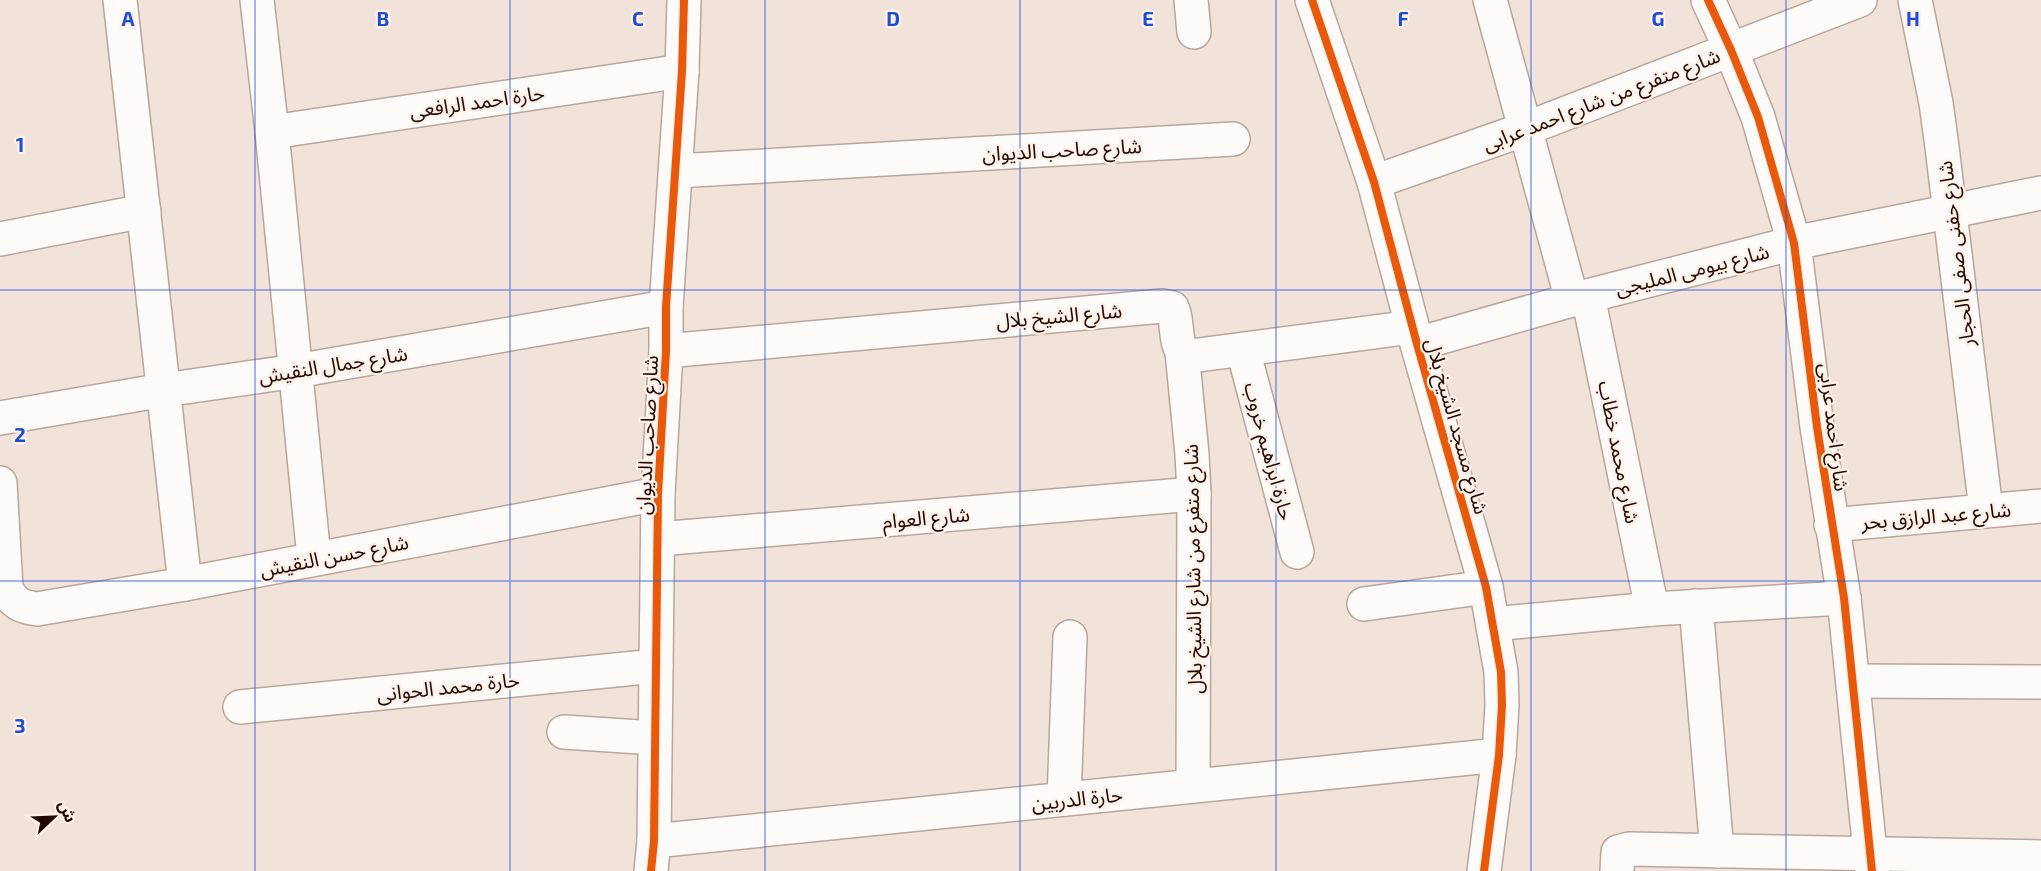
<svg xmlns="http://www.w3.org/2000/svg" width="2041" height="871" font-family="'Exo 2','Noto Sans Arabic',sans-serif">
	<rect width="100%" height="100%" fill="#f2e3da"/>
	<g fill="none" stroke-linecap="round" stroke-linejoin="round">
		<defs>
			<g id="minor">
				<polyline points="120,0 185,584"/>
				<polyline points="257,0 272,132 314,558"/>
				<polyline points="1191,0 1194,32"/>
				<polyline points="1312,0 1374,182 1417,344 1486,587 1501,672 1502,705 1499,755 1484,871"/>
				<polyline points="1490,0 1572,300"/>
				<polyline points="1708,0 1731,50 1758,117 1794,243 1817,427 1844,598 1872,871"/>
				<polyline points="1915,0 1936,103 1942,147 1986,510"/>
				<polyline points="272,132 682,71"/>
				<polyline points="676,171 1233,139"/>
				<polyline points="1374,182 1525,129 1860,0"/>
				<polyline points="0,239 144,211"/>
				<polyline points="1588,296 1652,609"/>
				<polyline points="1417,344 1572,300 1794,243 2041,193"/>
				<polyline points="1243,350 1297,552"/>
				<path d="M 666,351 L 1162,306 L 1172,308 C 1180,322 1171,351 1191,356 L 1412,327"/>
				<polyline points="1182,352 1192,454 1194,494 1193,786"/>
				<polyline points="0,418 164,390 296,371 666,307"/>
				<path d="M 0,483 L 6,588 C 13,603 21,607 37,609 L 185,584 L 658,494"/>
				<polyline points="1831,525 2041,506"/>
				<polyline points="658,539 1194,494"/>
				<polyline points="1364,604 1486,587"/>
				<polyline points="1696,606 1717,851"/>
				<polyline points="1493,624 1652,609 1844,598"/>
				<polyline points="1854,681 2041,682"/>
				<polyline points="240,707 656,666"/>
				<polyline points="564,732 655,738"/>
				<polyline points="1064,799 1070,637"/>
				<polyline points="654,841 1499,755"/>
				<polyline points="651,871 654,841 658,494 666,351 666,307 682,71 684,0"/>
				<polyline points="1617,871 1618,852 1629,849 2041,857"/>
			</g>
		</defs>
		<use href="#minor" stroke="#b9a69a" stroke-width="36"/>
		<use href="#minor" stroke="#fdfbf9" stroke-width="33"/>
		<defs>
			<g id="cycleway">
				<polyline points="1312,0 1374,182 1417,344 1486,587 1501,672 1502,705 1499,755 1484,871"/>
				<polyline points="1708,0 1731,50 1758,117 1794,243 1817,427 1844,598 1872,871"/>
				<polyline points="651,871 654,841 658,494 666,351 666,307 682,71 684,0"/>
			</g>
		</defs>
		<use href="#cycleway" stroke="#fff1e8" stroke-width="11"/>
		<use href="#cycleway" stroke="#e8590c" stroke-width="8"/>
	</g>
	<path fill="none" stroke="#1d4ed8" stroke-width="1.5" stroke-opacity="0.55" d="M 255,0 L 255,871M 510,0 L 510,871M 765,0 L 765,871M 1020,0 L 1020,871M 1276,0 L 1276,871M 1531,0 L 1531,871M 1786,0 L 1786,871M 0,290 L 2041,290M 0,581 L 2041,581"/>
	<g text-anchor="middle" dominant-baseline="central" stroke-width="4.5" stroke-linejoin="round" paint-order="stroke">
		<g font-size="20" fill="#1e0800" stroke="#fff1e8">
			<text transform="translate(1601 99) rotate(-21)">شارع متفرع من شارع احمد عرابى</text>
			<text transform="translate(477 101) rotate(-8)">حارة احمد الرافعى</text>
			<text transform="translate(1062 149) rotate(-3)">شارع صاحب الديوان</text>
			<text transform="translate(1955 254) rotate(-97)">شارع حفنى صفى الحجار</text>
			<text transform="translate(1692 269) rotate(-14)">شارع بيومى المليجى</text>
			<text transform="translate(1059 315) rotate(-5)">شارع الشيخ بلال</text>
			<text transform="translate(333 364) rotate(-9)">شارع جمال النقيش</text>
			<text transform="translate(1458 426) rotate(74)">شارع مسجد الشيخ بلال</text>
			<text transform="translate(1835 427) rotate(83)">شارع احمد عرابى</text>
			<text transform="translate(646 435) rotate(-87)">شارع صاحب الديوان</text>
			<text transform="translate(1270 451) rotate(75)">حارة ابراهيم خروب</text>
			<text transform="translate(1620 452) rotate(79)">شارع محمد خطاب</text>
			<text transform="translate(1936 515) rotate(-5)">شارع عبد الرازق بحر</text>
			<text transform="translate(926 517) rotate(-5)">شارع العوام</text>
			<text transform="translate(334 555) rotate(-11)">شارع حسن النقيش</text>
			<text transform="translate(1192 569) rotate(-91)">شارع متفرع من شارع الشيخ بلال</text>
			<text transform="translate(448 686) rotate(-6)">حارة محمد الحوانى</text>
			<text transform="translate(1077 798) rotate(-6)">حارة الدربين</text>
		</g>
	</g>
	<g font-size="20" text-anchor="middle" font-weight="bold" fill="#1d4ed8" stroke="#fff1e8" stroke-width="4.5" stroke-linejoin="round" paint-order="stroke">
		<text x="128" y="26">A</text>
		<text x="383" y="26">B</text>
		<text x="638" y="26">C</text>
		<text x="893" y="26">D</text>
		<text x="1148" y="26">E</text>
		<text x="1403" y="26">F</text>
		<text x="1658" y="26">G</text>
		<text x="1913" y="26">H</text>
		<text x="20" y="152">1</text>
		<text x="20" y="442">2</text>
		<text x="20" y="733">3</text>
	</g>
	<g transform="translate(54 817) rotate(67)" stroke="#fff1e8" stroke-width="4.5" paint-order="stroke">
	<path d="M0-4.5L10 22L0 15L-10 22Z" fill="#1e0800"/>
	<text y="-9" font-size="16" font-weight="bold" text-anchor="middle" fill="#1e0800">ش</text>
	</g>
</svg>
